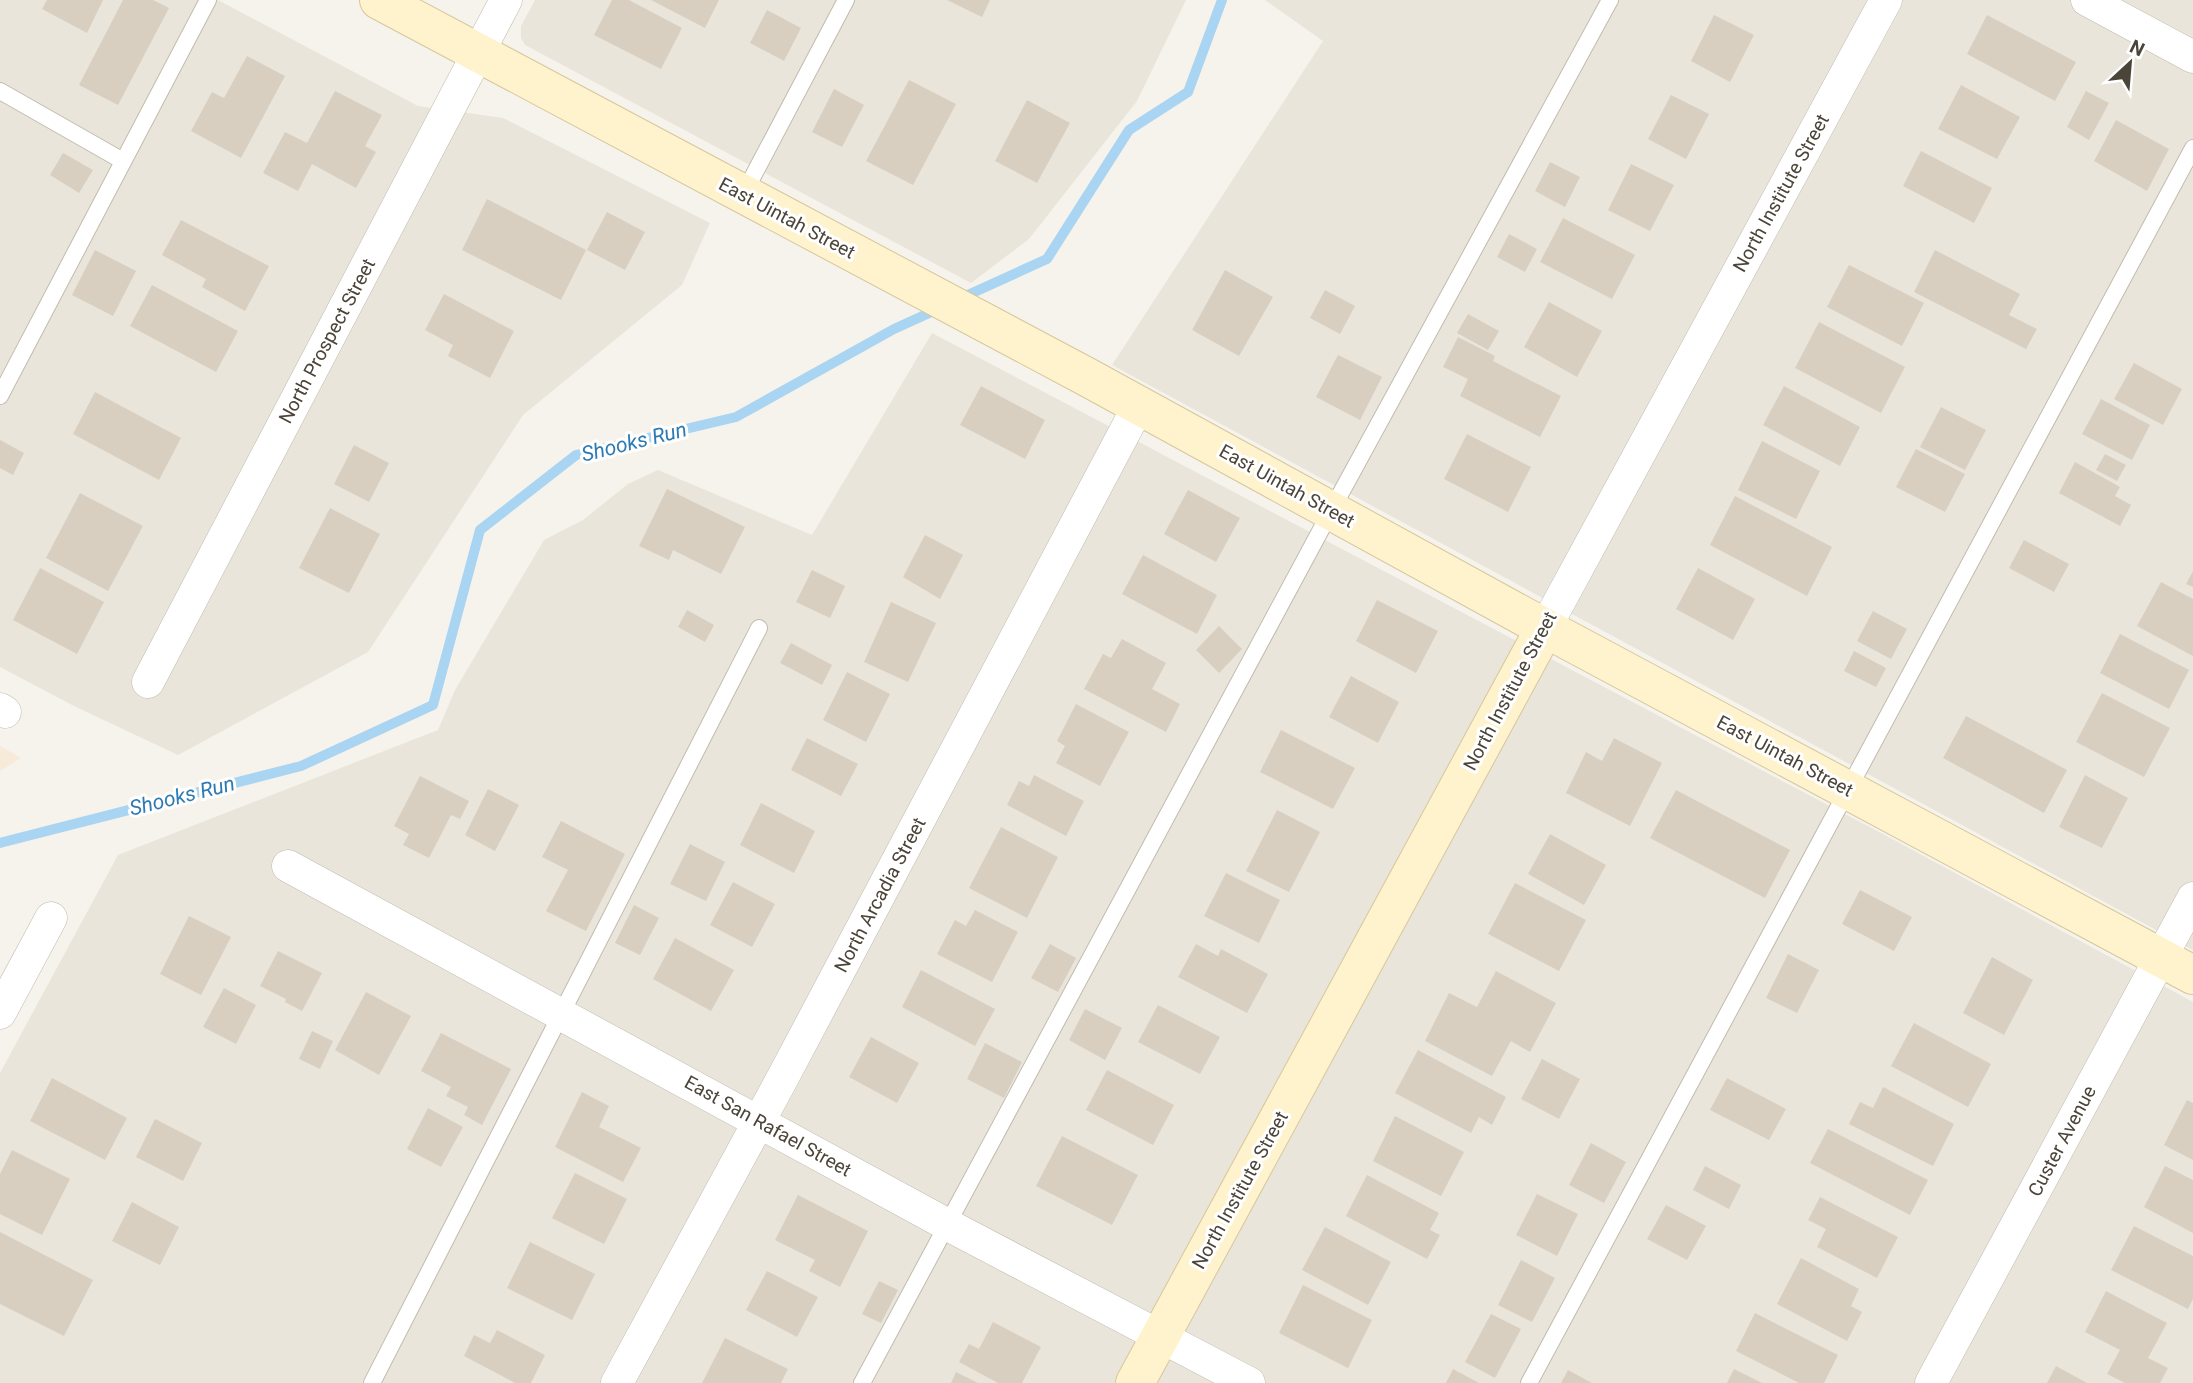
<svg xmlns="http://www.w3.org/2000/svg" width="2193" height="1383" font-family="Roboto,sans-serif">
	<rect width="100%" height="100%" fill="#f6f3ec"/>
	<g fill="#eae5da">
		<polygon points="0,0 218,0 418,106 503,118 710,223 682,285 523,415 368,652 178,755 74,706 0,667"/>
		<polygon points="535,0 1186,0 1137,101 1029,239 971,283 525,45 521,38 521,26"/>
		<polygon points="1265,0 2193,0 2193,950 1112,365 1323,41"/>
		<polygon points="932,333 1883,834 2193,1002 2193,1383 0,1383 0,1073 118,855 438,730 455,690 544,540 583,520 628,484 658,470 812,535"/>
	</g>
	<polygon fill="#f7ead8" points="0,746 21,758 0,771"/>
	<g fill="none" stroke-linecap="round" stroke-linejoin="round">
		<g stroke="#a9d4f2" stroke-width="10">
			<polyline points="959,299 1047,259 1129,130 1188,92 1222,0"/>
			<polyline points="0,843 301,766 433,705 480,530 576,455 736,417 894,329 938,309"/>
		</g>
	</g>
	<g fill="#d8cfc1">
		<polygon points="47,0 103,0 87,33 42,9"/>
		<polygon points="123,0 153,0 169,8 118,105 79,85"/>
		<polygon points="612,0 629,0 682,28 661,69 594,35"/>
		<polygon points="651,0 719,0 705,28"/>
		<polygon points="947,0 990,0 982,17"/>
		<polygon points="767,10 801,28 784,61 750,43"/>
		<polygon points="1714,15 1754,35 1730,82 1691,61"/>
		<polygon points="1987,15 2076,62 2055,101 1967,54"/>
		<polygon points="247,56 285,76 241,158 191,131 212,92 224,98"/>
		<polygon points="909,80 956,104 913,185 866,161"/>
		<polygon points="1961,85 2020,117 1997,159 1938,129"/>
		<polygon points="834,89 864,105 842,147 812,132"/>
		<polygon points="335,91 382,115 365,146 376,152 356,188 312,164 298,191 263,173 285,132 307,143"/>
		<polygon points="2086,91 2109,103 2089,140 2067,127"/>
		<polygon points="1671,95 1709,114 1686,159 1648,139"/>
		<polygon points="1027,100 1070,123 1037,183 995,161"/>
		<polygon points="2116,120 2169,149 2147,191 2094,161"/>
		<polygon points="1921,151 1992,188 1974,223 1903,186"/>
		<polygon points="63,153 93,170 79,193 50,175"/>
		<polygon points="1550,162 1580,177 1565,207 1535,191"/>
		<polygon points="1631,164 1674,185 1650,231 1608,210"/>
		<polygon points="487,199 586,250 561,300 462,250"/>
		<polygon points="607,212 645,232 625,270 587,250"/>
		<polygon points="1563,218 1635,255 1612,299 1540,262"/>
		<polygon points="181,220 269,266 245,311 202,287 206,279 162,255"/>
		<polygon points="1509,234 1537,249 1525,272 1497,257"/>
		<polygon points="95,250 136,271 113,316 72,295"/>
		<polygon points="1935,250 2020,294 2009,315 2037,329 2026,349 1914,292"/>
		<polygon points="1849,265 1924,303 1902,346 1827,307"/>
		<polygon points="1225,270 1273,297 1239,356 1192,330"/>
		<polygon points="152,285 238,331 216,372 130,326"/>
		<polygon points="1325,290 1355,306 1340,334 1310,318"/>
		<polygon points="444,294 514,331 490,378 448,356 453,345 425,330"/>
		<polygon points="1549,302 1602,331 1577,377 1524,347"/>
		<polygon points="1468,314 1499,331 1488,350 1457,333"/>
		<polygon points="1819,322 1905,367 1881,413 1795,368"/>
		<polygon points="1458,337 1495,356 1493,361 1561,396 1540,437 1460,396 1468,379 1443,367"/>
		<polygon points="1338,355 1382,377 1360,420 1316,397"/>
		<polygon points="2134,363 2182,389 2163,425 2114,399"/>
		<polygon points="981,386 1045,420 1025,459 960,425"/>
		<polygon points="1784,386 1860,427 1840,466 1763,425"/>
		<polygon points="95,392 181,438 159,480 73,434"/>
		<polygon points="2101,399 2150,425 2132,460 2082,434"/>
		<polygon points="1941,407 1986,430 1965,470 1920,447"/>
		<polygon points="1467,434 1531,467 1508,512 1444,479"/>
		<polygon points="0,440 24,453 13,475 0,468"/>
		<polygon points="1762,441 1820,471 1796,519 1738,490"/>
		<polygon points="354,445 389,463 369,502 334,484"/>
		<polygon points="1916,449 1965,474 1945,512 1896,487"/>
		<polygon points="2105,454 2126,465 2117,481 2096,470"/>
		<polygon points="2075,462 2120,487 2115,496 2131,505 2120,526 2059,493"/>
		<polygon points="667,489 745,527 721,574 673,550 669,560 639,546"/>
		<polygon points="1188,490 1240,518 1216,562 1164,534"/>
		<polygon points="80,493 143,526 108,591 46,558"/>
		<polygon points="1735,496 1832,547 1807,596 1710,545"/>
		<polygon points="330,508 380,534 349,593 299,568"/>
		<polygon points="925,535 963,555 940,599 903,577"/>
		<polygon points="2024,540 2069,564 2054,592 2009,568"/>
		<polygon points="1143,555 1217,595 1197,634 1122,594"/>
		<polygon points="40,568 104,602 77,654 13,620"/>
		<polygon points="1698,568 1755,599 1733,640 1676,609"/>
		<polygon points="812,570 845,586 830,618 796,602"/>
		<polygon points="2193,571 2193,587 2186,584"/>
		<polygon points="2161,582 2193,599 2193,656 2137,626"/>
		<polygon points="1377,600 1438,631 1416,673 1356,641"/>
		<polygon points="891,602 936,623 908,682 864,662"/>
		<polygon points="687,610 714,625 705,642 678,627"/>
		<polygon points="1873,611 1907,629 1891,659 1857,641"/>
		<polygon points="1219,626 1242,649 1219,673 1196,650"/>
		<polygon points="2120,634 2189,670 2169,709 2100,673"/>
		<polygon points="1122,639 1166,663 1152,689 1180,704 1166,732 1084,689 1103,654 1111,658"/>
		<polygon points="791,643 832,665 822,685 780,663"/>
		<polygon points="1854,651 1886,668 1876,687 1844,671"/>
		<polygon points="847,672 890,694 866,742 823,720"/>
		<polygon points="1351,676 1399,702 1378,743 1329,717"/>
		<polygon points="2102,693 2170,728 2144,777 2076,742"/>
		<polygon points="1076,704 1129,732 1100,786 1056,763 1065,746 1057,741"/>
		<polygon points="1966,716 2067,770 2044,813 1943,758"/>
		<polygon points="1281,730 1355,768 1333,809 1260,772"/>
		<polygon points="807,738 858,764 841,796 791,770"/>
		<polygon points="1614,738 1662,763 1630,826 1566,793 1586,752 1602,761"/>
		<polygon points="1034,775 1084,801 1066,836 1007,805 1019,781 1029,786"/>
		<polygon points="2085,775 2128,798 2102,848 2059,827"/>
		<polygon points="420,776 469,801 460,819 451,815 429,858 403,845 409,834 394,826"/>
		<polygon points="488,789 519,805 495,851 465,835"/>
		<polygon points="1676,790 1790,850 1765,898 1650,838"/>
		<polygon points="761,803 815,831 794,873 740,845"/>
		<polygon points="1277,810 1320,832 1289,892 1246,871"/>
		<polygon points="561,821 625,854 586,931 546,911 568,870 542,857"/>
		<polygon points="1001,827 1058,857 1027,918 969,888"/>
		<polygon points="1550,834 1606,865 1584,905 1528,874"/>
		<polygon points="690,844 725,862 706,901 670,884"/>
		<polygon points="1226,873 1280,900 1259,943 1204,916"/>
		<polygon points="733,882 775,904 752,947 710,925"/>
		<polygon points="1515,883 1586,920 1559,971 1488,934"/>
		<polygon points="1860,890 1912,917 1894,951 1842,924"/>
		<polygon points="634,905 659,918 640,955 615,943"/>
		<polygon points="975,910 1018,932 992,982 937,954 955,920 966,926"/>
		<polygon points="189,916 231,937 201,995 160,974"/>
		<polygon points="675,938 734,970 711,1011 653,979"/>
		<polygon points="1050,944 1076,958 1058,992 1031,978"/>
		<polygon points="1196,944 1218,956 1221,949 1268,974 1247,1013 1178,977"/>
		<polygon points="278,951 322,973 302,1011 285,1002 286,999 260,986"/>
		<polygon points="1788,954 1819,970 1797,1013 1766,998"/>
		<polygon points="1992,957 2033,980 2004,1035 1963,1013"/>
		<polygon points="921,970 995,1009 975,1046 902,1007"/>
		<polygon points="1496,971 1556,1003 1530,1052 1511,1041 1492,1076 1425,1041 1449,993 1477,1007"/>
		<polygon points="224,988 256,1005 236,1044 203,1027"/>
		<polygon points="366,992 411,1016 379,1075 335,1050"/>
		<polygon points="1158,1005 1220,1037 1200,1074 1138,1042"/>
		<polygon points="1085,1009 1122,1028 1105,1060 1069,1040"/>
		<polygon points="1914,1023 1991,1064 1968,1107 1891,1066"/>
		<polygon points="312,1031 333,1041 320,1069 299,1059"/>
		<polygon points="441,1033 511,1069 482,1125 464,1115 468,1107 446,1096 451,1087 421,1071"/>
		<polygon points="871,1037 919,1063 897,1103 849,1077"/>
		<polygon points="985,1043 1022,1062 1004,1098 967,1079"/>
		<polygon points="1418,1050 1506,1097 1492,1125 1479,1117 1471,1133 1395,1093"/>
		<polygon points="1542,1059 1580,1079 1559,1119 1521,1099"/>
		<polygon points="1107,1070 1174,1105 1153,1145 1086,1110"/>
		<polygon points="52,1078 127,1118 105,1160 30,1121"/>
		<polygon points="1727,1078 1786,1109 1769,1140 1710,1110"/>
		<polygon points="1883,1087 1954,1124 1933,1166 1849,1124 1860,1102 1873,1108"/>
		<polygon points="582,1092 609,1106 599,1127 641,1148 623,1182 555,1147"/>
		<polygon points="2187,1100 2193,1103 2193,1160 2164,1145"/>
		<polygon points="428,1108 463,1127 441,1167 407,1149"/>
		<polygon points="1395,1116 1464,1152 1441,1196 1373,1161"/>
		<polygon points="155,1119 202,1143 183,1181 136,1157"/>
		<polygon points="1828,1129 1928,1180 1910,1215 1810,1163"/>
		<polygon points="1062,1136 1138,1175 1112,1225 1036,1186"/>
		<polygon points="1591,1143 1626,1162 1604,1203 1569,1185"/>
		<polygon points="12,1150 70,1179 42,1235 0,1214 0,1174"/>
		<polygon points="1705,1166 1741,1185 1729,1209 1693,1190"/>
		<polygon points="2165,1166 2193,1180 2193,1233 2144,1207"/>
		<polygon points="575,1173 627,1199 604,1244 552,1218"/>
		<polygon points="1367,1175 1439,1213 1430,1230 1440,1235 1427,1259 1346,1216"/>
		<polygon points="1537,1194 1578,1214 1557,1256 1516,1235"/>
		<polygon points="798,1195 868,1231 840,1287 809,1271 815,1260 775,1240"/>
		<polygon points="1820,1197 1898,1237 1877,1278 1817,1247 1826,1229 1808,1220"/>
		<polygon points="132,1202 179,1227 160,1265 112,1241"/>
		<polygon points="1666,1205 1706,1226 1687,1260 1647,1239"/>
		<polygon points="2134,1226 2193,1256 2193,1299 2188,1309 2111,1270"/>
		<polygon points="1325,1227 1391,1262 1368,1305 1302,1270"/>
		<polygon points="0,1232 93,1280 64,1336 0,1304"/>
		<polygon points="530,1242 595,1274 572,1320 507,1288"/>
		<polygon points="1801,1258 1859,1289 1851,1306 1862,1312 1847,1341 1777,1304"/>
		<polygon points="1521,1260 1555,1278 1532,1322 1498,1305"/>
		<polygon points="767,1271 818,1297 797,1337 746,1310"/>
		<polygon points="879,1281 898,1290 881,1323 862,1314"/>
		<polygon points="1303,1285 1372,1320 1348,1368 1279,1333"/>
		<polygon points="2106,1291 2167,1323 2148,1358 2168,1368 2160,1383 2125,1383 2107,1374 2120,1350 2085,1332"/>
		<polygon points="1755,1313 1838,1355 1824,1383 1799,1383 1736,1351"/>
		<polygon points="1491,1314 1521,1329 1495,1378 1465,1362"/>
		<polygon points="993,1322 1041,1347 1022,1383 998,1383 959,1362 969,1344 979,1349"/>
		<polygon points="497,1330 545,1355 531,1383 515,1383 464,1356 474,1335 490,1343"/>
		<polygon points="725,1338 788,1369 781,1383 702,1383"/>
		<polygon points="2056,1366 2087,1383 2047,1383"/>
		<polygon points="1453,1369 1479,1383 1446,1383"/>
		<polygon points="1734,1369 1762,1383 1727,1383"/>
		<polygon points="1568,1370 1592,1383 1561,1383"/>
		<polygon points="956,1372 978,1383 951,1383"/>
	</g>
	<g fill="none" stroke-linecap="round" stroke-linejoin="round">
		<defs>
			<g id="lane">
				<polyline points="0,91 123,161"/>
				<polyline points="743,195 846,0"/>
				<polyline points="0,396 208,0"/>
				<polyline points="372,1383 759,628"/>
				<polyline points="862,1383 1331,511 1610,0"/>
				<polyline points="1529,1383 2193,148"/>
			</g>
			<g id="street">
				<polyline points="2087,0 2193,57"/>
				<polyline points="1545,628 1886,0"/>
				<polyline points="148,682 506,0"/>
				<polyline points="0,709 5,712"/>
				<polyline points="288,866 948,1225 1249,1383"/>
				<polyline points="0,1013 51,918"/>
				<polyline points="617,1383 782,1079 1139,405"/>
				<polyline points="1931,1383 2193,898"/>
			</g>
			<g id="secondary">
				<polyline points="379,0 1087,377 1545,628 2193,975"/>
				<polyline points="1135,1383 1545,628"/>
			</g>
		</defs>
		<use href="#lane" stroke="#c2bbae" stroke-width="18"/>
		<use href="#street" stroke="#c2bbae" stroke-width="33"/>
		<use href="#secondary" stroke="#d6c79b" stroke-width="40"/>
		<use href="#lane" stroke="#fff" stroke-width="16"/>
		<use href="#street" stroke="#fff" stroke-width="32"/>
		<use href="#secondary" stroke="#fff3cd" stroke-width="38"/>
	</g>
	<g text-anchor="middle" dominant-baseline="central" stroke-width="6" stroke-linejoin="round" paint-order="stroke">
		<g font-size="19" fill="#4b4439" stroke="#fff">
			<text transform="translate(1781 193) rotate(-61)">North Institute Street</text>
			<text transform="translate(787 218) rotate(28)">East Uintah Street</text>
			<text transform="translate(327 341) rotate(-62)">North Prospect Street</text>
			<text transform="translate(1287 486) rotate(29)">East Uintah Street</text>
			<text transform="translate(1510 691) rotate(-62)">North Institute Street</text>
			<text transform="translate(1785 756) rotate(28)">East Uintah Street</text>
			<text transform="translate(880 895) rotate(-62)">North Arcadia Street</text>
			<text transform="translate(768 1126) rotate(29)">East San Rafael Street</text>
			<text transform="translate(2062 1141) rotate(-62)">Custer Avenue</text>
			<text transform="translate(1240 1190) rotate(-61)">North Institute Street</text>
		</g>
		<g font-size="21" font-style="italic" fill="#2e7ab2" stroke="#fff">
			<text transform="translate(634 442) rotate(-14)">Shooks Run</text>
			<text transform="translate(182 796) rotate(-14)">Shooks Run</text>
		</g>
	</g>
	<g transform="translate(2130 63) rotate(26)" stroke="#ffffff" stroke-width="5" paint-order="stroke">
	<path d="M0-5L12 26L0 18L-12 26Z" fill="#4b4439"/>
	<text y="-10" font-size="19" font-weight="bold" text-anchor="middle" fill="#4b4439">N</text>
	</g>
</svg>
